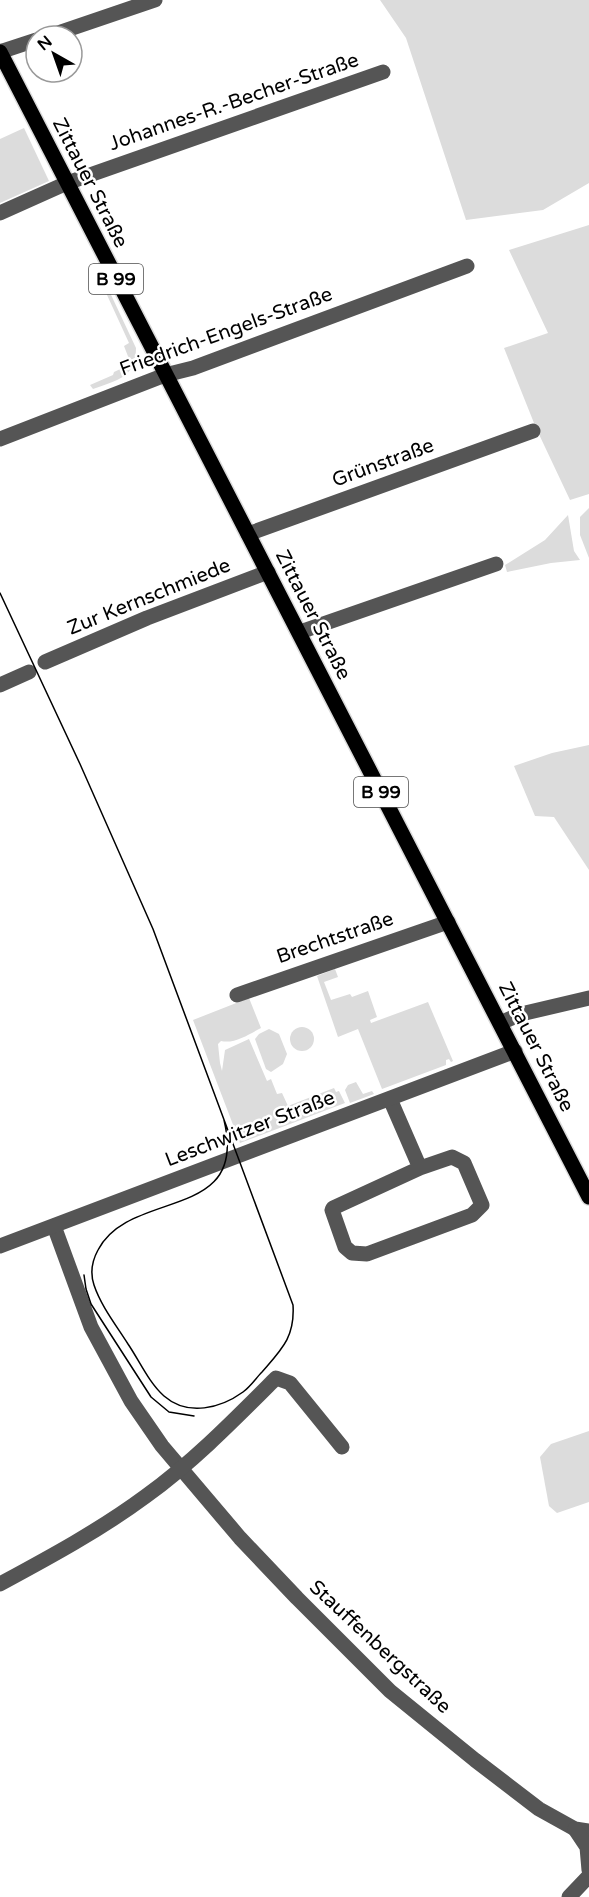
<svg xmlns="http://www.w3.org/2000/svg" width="589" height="1897" font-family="'Varela Round',sans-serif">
	<rect width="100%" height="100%" fill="#fff"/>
	<g fill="#dcdcdc">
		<polygon points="380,0 589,0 589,183 543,210 466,220 406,38"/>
		<polygon points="24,128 49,181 0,203 0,139"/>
		<polygon points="589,225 589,494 570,500 536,428 504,348 548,333 509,250"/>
		<path d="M 105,282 L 136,348 C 136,378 117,380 93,389 L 90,385 L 113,375 L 114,372 L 131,364 L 124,346 L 129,343 L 102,284 Z"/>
		<polygon points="589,508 589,558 580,535 580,517"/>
		<polygon points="568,515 574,551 580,560 551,563 507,572 505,565 545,540"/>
		<polygon points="589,745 589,870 554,817 535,816 514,766 552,753"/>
		<polygon points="335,969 338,977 324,982 331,1000 350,994 352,997 368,991 377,1017 370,1020 371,1023 428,1002 453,1061 451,1062 449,1059 446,1060 446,1065 382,1089 358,1029 338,1037 317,976"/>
		<path d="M 249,998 L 261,1028 C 249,1034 235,1044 221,1041 L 218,1044 L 220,1063 L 222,1071 L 225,1050 L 249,1039 L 267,1081 L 271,1079 L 277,1094 L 282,1093 L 288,1106 L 334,1088 L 336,1092 L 339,1091 L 345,1103 L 240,1143 L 193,1020 Z"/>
		<circle cx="302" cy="1039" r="12"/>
		<polygon points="269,1029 279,1034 287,1054 283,1064 271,1072 266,1069 255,1039 259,1034"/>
		<polygon points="356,1082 363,1094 372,1091 374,1094 350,1103 345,1090 348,1085"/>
		<polygon points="589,1431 589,1502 557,1513 549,1506 540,1457 551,1444"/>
	</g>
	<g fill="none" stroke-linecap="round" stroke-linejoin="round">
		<defs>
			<polyline id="major" points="0,52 589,1197"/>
		</defs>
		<use href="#major" stroke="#dbdbdb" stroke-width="18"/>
		<g stroke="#555" stroke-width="15">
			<polyline points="49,36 155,0"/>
			<polyline points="0,52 36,40"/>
			<polyline points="0,213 67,183 383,72"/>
			<polyline points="0,439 165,375 193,368 467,266"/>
			<polyline points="248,534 533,431"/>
			<polyline points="300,632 496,564"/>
			<polyline points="45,662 147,618 268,572"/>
			<polyline points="0,685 29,672"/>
			<polyline points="237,995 448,922"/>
			<polyline points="500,1023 521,1014 589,998"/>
			<polyline points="390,1099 420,1168 452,1157 464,1163 482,1205 472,1215 367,1254 352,1253 345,1247 332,1210 333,1208 420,1168"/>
			<polyline points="54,1226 91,1327 131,1401 162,1446 240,1538 297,1598 390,1691 475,1760 539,1809 575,1829 589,1831"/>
			<polyline points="0,1246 515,1051"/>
			<path d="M 0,1584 C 50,1557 100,1530 146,1496 C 193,1462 235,1419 276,1378 L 290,1383 L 342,1447"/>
			<polyline points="575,1829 587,1847 589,1870"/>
			<polyline points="569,1897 589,1876"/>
		</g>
		<use href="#major" stroke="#000" stroke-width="15"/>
		<g stroke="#000" stroke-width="1.5">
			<path d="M 0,593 L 80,764 L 153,929 L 293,1305 C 295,1337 282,1349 262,1372 C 256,1378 251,1386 243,1392 C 221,1408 188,1417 164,1396 C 149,1383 139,1360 128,1344 C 116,1325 101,1306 94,1285 C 90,1273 92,1261 98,1250 C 130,1188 249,1223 224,1120"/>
			<polyline points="84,1275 86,1289 91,1304 151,1397 169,1412 194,1416"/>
		</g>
	</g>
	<g text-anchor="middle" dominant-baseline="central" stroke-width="5" stroke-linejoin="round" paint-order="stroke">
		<g fill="#fff" stroke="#4c4c4c" stroke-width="1.5">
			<rect x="89" y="264" width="54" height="30" rx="4.5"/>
			<rect x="354" y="777" width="54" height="30" rx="4.5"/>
		</g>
		<g font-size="18" font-weight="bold" fill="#000">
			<text x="116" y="279">B 99</text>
			<text x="381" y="792">B 99</text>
		</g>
		<g font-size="20" fill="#000" stroke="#fff">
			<text transform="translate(234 102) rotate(-19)">Johannes-R.-Becher-Straße</text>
			<text transform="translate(90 183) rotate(63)">Zittauer Straße</text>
			<text transform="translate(226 332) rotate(-20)">Friedrich-Engels-Straße</text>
			<text transform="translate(383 463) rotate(-20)">Grünstraße</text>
			<text transform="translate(149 597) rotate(-22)">Zur Kernschmiede</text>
			<text transform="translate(313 615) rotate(63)">Zittauer Straße</text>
			<text transform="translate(335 938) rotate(-19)">Brechtstraße</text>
			<text transform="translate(536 1047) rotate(63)">Zittauer Straße</text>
			<text transform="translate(250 1129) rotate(-21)">Leschwitzer Straße</text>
			<text transform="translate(380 1647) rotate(43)">Stauffenbergstraße</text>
		</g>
	</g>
	<g transform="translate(54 54) rotate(320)"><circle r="28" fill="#ffffff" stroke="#999999" stroke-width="1.5"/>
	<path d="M0-4.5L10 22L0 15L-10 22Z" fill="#000000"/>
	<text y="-9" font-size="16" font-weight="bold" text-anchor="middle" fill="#000000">N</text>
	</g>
</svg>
